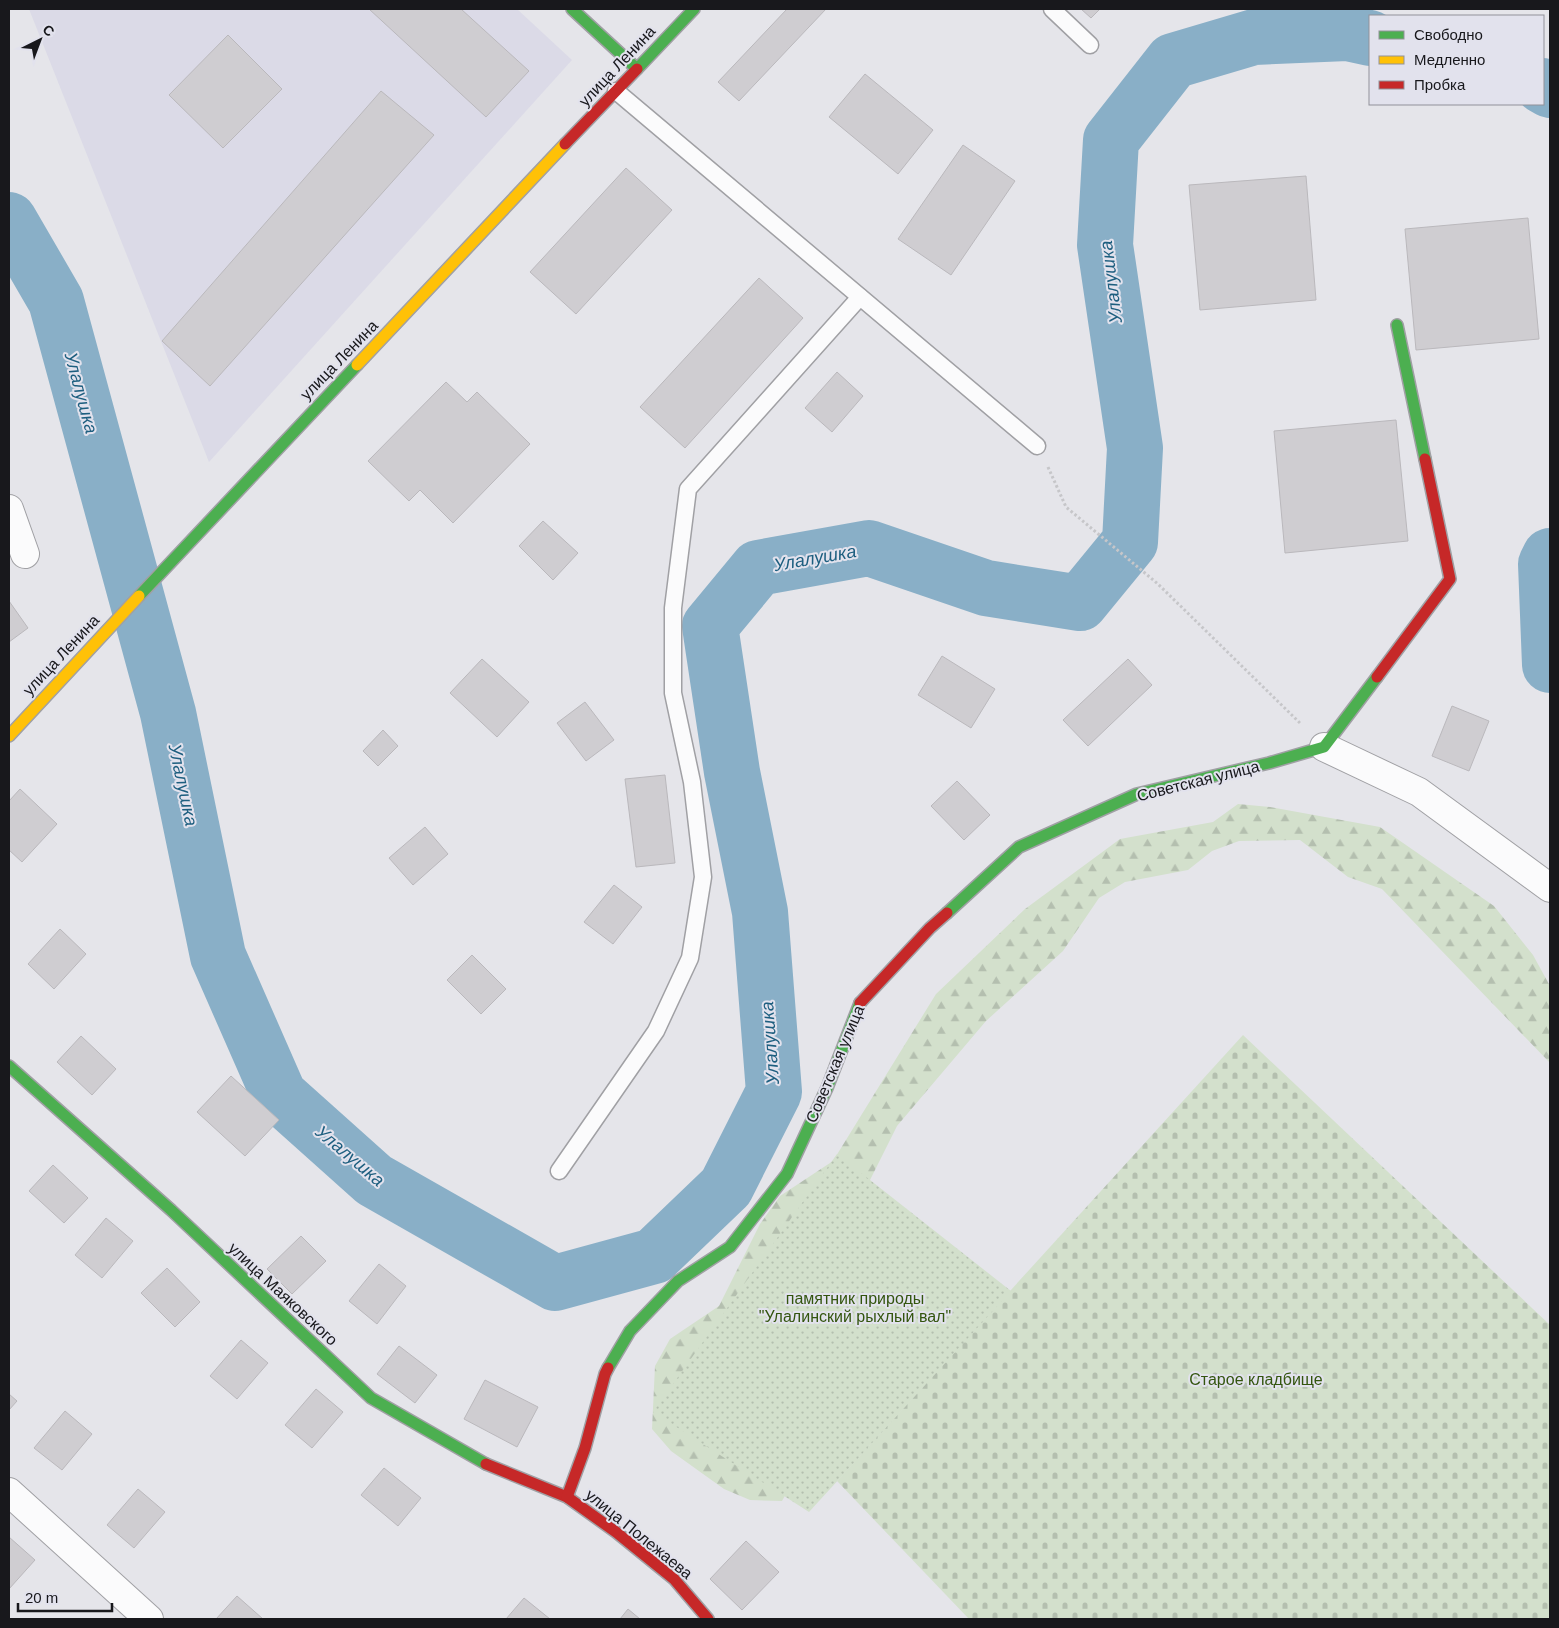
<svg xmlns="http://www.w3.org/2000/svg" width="1559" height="1628" font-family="Arial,sans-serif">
	<defs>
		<pattern id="forest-firs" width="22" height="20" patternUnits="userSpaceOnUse" patternTransform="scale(1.25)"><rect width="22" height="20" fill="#d3e0cc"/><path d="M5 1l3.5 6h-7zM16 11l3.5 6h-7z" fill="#b4bfaf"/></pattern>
		<pattern id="cemetery-stones" width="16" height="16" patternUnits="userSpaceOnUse" patternTransform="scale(1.25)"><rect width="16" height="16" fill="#d3e0cc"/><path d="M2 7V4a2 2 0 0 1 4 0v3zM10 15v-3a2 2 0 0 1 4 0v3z" fill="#b4bfaf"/></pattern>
		<pattern id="park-dots" width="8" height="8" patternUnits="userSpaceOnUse" patternTransform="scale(1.25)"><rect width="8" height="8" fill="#d3e0cc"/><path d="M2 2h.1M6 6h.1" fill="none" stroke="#b4bfaf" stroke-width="1.8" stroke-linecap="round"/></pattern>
	</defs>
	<rect width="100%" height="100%" fill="#e5e5ea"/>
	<polygon fill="#dbdae7" points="29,9 517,9 572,60 209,462"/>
	<polygon fill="url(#forest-firs)" points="1238,804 1270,807 1380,827 1494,906 1533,955 1550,986 1550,1063 1382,889 1348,877 1300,840 1239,841 1212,851 1188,870 1125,882 1099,898 1063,951 986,1021 897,1126 822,1276 797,1474 782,1501 750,1500 724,1489 671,1451 652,1429 655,1366 670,1339 719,1306 760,1224 780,1196 833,1161 936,994 1025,909 1120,839 1213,822"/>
	<polygon fill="url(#cemetery-stones)" points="1243,1035 1550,1325 1550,1619 969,1619 837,1481"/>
	<polygon fill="url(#park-dots)" points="837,1154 1011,1291 809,1512 653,1412"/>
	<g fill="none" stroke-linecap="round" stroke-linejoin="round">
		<g stroke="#89afc7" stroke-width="56">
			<polyline points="1543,86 1550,90"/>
			<polyline points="9,220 56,301 168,713 218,956 279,1095 374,1180 555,1283 654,1256 726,1187 774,1092 760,912 732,772 710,626 758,568 869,548 986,588 1080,603 1130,542 1135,448 1105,245 1111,140 1173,61 1254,37 1347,33 1370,38"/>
			<polyline points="1550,556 1546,564 1550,665"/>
		</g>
	</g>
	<g fill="#cfcdd1" stroke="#bab8bc">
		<polygon points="369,9 461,9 529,71 486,117"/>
		<polygon points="787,9 826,9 739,101 718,82"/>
		<polygon points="1081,9 1100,9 1091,18"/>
		<polygon points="228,35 282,89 223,148 169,95"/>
		<polygon points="865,74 933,130 898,174 829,117"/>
		<polygon points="381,91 434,135 210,386 162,341"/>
		<polygon points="963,145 1015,181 951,275 898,239"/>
		<polygon points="626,168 672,210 576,314 530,272"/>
		<polygon points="1306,176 1316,300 1200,310 1189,185"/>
		<polygon points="1528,218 1539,339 1416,350 1405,229"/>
		<polygon points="759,278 803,318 685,448 640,407"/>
		<polygon points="837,372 863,396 832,432 805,408"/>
		<polygon points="446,382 467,402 477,392 530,444 453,523 420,490 409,501 368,461"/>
		<polygon points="1396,420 1408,541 1285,553 1274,431"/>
		<polygon points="543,521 578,553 553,580 519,546"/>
		<polygon points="9,601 28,628 9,642"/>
		<polygon points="942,656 995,689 971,728 918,695"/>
		<polygon points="482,659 529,702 497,737 450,693"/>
		<polygon points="1128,659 1152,685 1088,746 1063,720"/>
		<polygon points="585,702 614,740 586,761 557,723"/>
		<polygon points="1452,706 1489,721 1469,771 1432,756"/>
		<polygon points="383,730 398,746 378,766 363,751"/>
		<polygon points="665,775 675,863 636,867 625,779"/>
		<polygon points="957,781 990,815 964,840 931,806"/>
		<polygon points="20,789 57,824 22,862 9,850 9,801"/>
		<polygon points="425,827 448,854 413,885 389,858"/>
		<polygon points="614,885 642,907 613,944 584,922"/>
		<polygon points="60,929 86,954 54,989 28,964"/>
		<polygon points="472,955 506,989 481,1014 447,980"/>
		<polygon points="81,1036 116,1069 92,1095 57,1062"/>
		<polygon points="231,1076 279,1120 245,1156 197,1112"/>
		<polygon points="53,1165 88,1198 64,1223 29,1191"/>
		<polygon points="106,1218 133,1241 102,1278 75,1255"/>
		<polygon points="301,1236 326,1261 292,1294 267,1269"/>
		<polygon points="379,1264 406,1286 377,1324 349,1301"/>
		<polygon points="167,1268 200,1302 175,1327 141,1293"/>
		<polygon points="241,1340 268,1363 237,1399 210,1376"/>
		<polygon points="399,1346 437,1375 415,1403 377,1374"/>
		<polygon points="485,1380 538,1407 517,1447 464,1419"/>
		<polygon points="316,1389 343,1412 312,1448 285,1425"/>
		<polygon points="9,1394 17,1401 9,1410"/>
		<polygon points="65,1411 92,1434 62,1470 34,1448"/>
		<polygon points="384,1468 421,1498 398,1526 361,1495"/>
		<polygon points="138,1489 165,1512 134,1548 107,1525"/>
		<polygon points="9,1537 35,1560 9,1589"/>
		<polygon points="746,1541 779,1572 742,1610 710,1579"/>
		<polygon points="237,1596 263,1619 216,1619"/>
		<polygon points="524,1598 550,1619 506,1619"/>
		<polygon points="628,1609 640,1619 620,1619"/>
	</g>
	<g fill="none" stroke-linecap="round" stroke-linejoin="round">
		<defs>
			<g id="lane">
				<polyline points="1052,9 1090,45"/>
				<polyline points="616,91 1037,446"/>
				<polyline points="559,1171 656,1031 690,958 703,877 692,782 673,693 673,608 688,489 860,297"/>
			</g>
			<g id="street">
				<polyline points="9,509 25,554"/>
				<polyline points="1324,747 1419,792 1550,888"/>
				<polyline points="9,1492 149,1619"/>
			</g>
			<g id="fast">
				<polyline points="572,9 637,69 694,9"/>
				<polyline points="1397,325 1425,459"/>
				<polyline points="139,596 357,365"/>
				<polyline points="947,913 1019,847 1137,794 1269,763 1324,747 1377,677"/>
				<polyline points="9,1066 171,1210 371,1398 486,1464"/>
				<polyline points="608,1368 630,1331 678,1281 730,1247 787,1174 827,1088 860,1003"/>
			</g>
			<g id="slow">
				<polyline points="357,365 565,144"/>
				<polyline points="9,736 139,596"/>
			</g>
			<g id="jam">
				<polyline points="565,144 637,69"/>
				<polyline points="1377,677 1450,579 1425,459"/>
				<polyline points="860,1003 930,928 947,913"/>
				<polyline points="486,1464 567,1497 616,1532 674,1579 708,1619"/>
				<polyline points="567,1497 585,1448 605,1374 608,1368"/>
			</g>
		</defs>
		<use href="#lane" stroke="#a0a0a4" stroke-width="19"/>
		<use href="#street" stroke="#a0a0a4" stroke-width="30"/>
		<use href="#fast" stroke="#a0a0a4" stroke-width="14"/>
		<use href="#slow" stroke="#a0a0a4" stroke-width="14"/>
		<use href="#jam" stroke="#a0a0a4" stroke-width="14"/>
		<polyline stroke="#c6c6c9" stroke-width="3" stroke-dasharray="2.5 2.5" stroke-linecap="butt" points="1048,467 1066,507 1158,584 1301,724"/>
		<use href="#lane" stroke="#fbfbfc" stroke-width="16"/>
		<use href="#street" stroke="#fbfbfc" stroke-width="28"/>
		<use href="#fast" stroke="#4caf50" stroke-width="11"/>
		<use href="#slow" stroke="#ffc107" stroke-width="11"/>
		<use href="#jam" stroke="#c62828" stroke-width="11"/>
	</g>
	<g text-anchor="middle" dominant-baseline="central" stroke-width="4" stroke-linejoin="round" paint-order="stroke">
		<g font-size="16" fill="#18181c" stroke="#e2e2ed">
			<text transform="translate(617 66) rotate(-47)">улица Ленина</text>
			<text transform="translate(339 360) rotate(-46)">улица Ленина</text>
			<text transform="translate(61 655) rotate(-47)">улица Ленина</text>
			<text transform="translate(1198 781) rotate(-14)">Советская улица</text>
			<text transform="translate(835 1064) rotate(-67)">Советская улица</text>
			<text transform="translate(283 1294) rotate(43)">улица Маяковского</text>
			<text transform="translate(639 1534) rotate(39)">улица Полежаева</text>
		</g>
		<g font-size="16" fill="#33550e" stroke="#e2e2ed">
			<text x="855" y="1298">памятник природы<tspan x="855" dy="18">"Улалинский рыхлый вал"</tspan></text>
			<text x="1256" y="1379">Старое кладбище</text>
		</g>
		<g font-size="18" font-style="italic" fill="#1d5e7f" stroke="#e2e2ed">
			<text transform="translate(1111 282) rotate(-97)">Улалушка</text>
			<text transform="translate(81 393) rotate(75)">Улалушка</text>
			<text transform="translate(815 558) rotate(-10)">Улалушка</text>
			<text transform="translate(183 785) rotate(78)">Улалушка</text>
			<text transform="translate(770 1043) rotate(-94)">Улалушка</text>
			<text transform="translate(350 1156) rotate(40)">Улалушка</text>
		</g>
	</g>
	<rect width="1559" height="1628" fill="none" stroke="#18181c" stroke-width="20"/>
	<rect x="1369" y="15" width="175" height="90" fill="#e2e2ed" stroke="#919199"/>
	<rect x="1379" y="31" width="25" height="8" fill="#4caf50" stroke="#919199"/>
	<text x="1414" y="40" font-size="15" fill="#18181c">Свободно</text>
	<rect x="1379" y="56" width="25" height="8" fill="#ffc107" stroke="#919199"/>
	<text x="1414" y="65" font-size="15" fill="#18181c">Медленно</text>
	<rect x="1379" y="81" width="25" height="8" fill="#c62828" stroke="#919199"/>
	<text x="1414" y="90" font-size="15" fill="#18181c">Пробка</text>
	<g transform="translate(40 40) rotate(42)" stroke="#e2e2ed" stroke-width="4" paint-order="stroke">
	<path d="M0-4L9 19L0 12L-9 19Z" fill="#18181c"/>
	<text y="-8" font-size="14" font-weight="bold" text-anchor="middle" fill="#18181c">С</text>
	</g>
	<path d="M18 1603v8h94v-8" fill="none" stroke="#18181c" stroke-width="2.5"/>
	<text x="25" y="1603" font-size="15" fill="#18181c" stroke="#e2e2ed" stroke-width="4" paint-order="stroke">20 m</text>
</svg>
